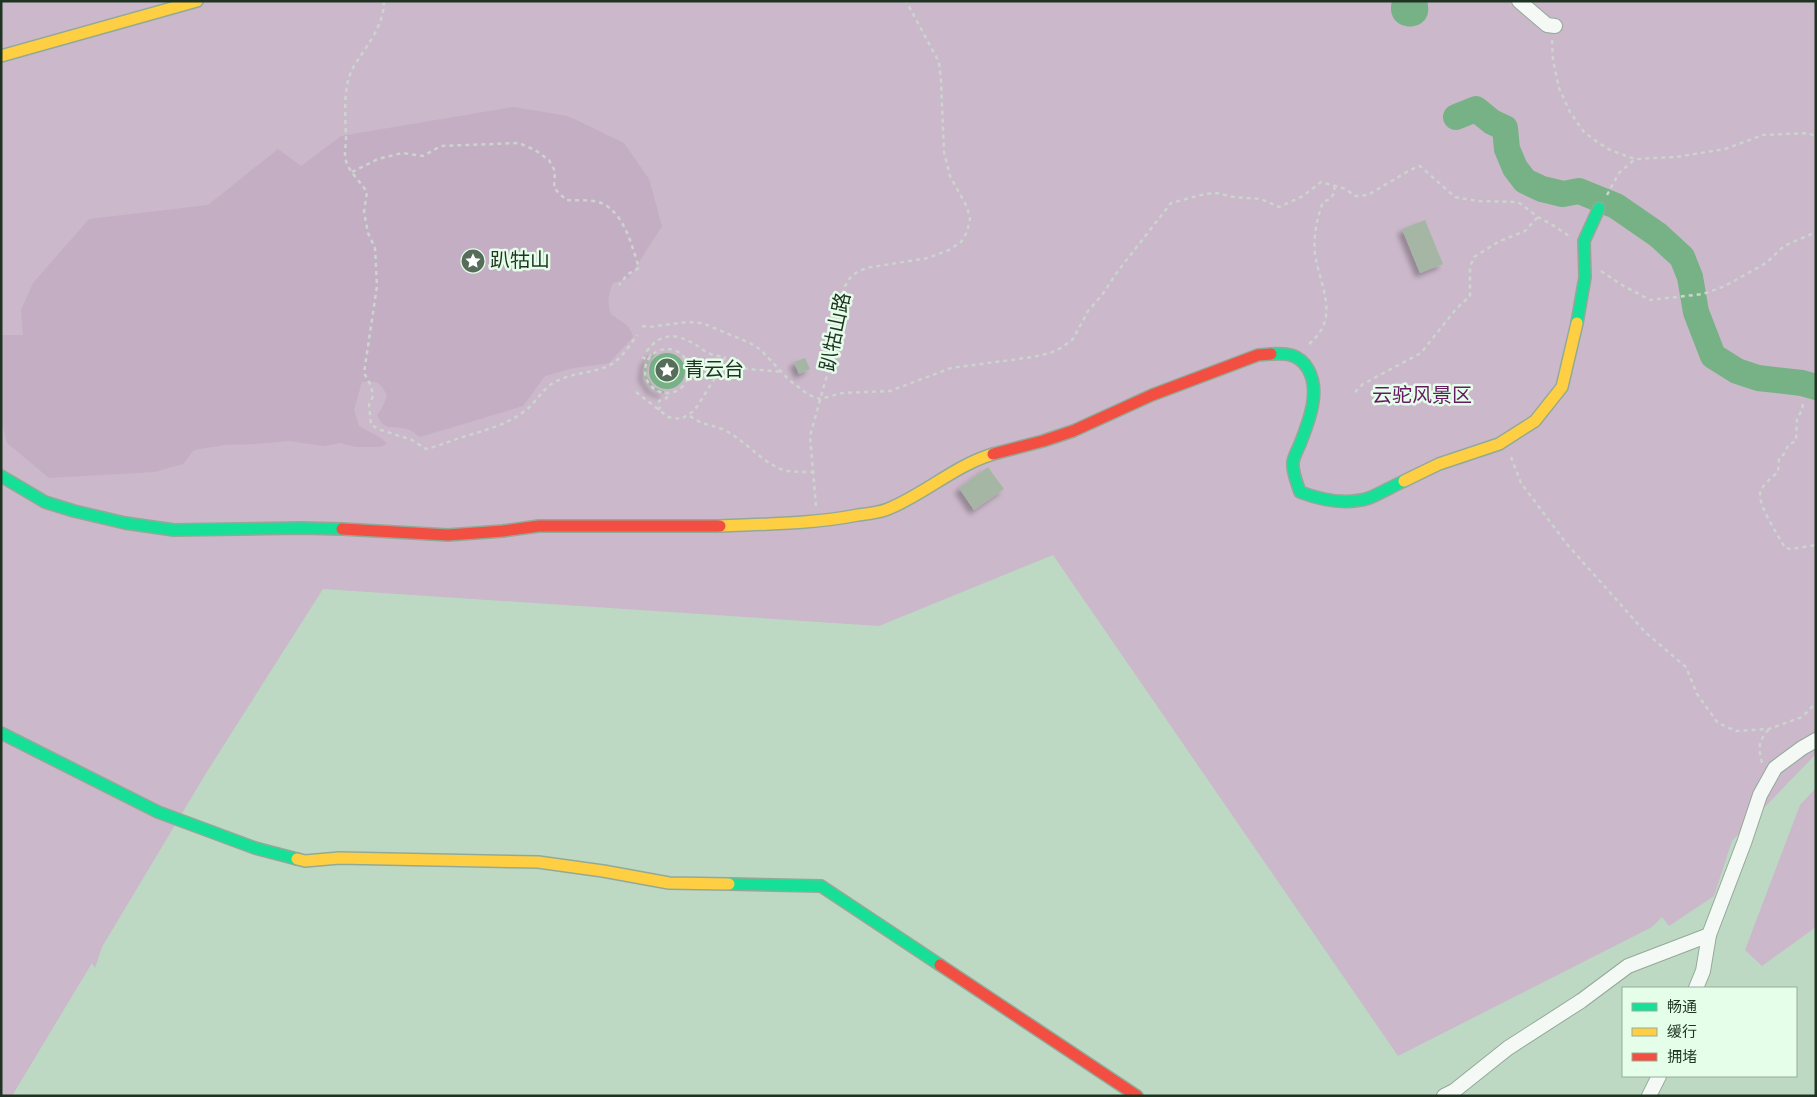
<svg xmlns="http://www.w3.org/2000/svg" width="1817" height="1097" font-family="'Alegreya Sans','Noto Sans SC',sans-serif">
	<defs>
		<filter id="shadow"><feDropShadow dx="-4.5" dy="4.5" stdDeviation="2.5" flood-color="#0004"/></filter>
	</defs>
	<rect width="100%" height="100%" fill="#bdd9c3"/>
	<g fill="#cbb8ca">
		<polygon points="1,1 1816,1 1816,754 1732,841 1714,896 1669,926 1662,917 1652,927 1398,1056 1053,555 879,626 323,589 208,770 102,947 95,968 92,963 12,1096 1,1096"/>
		<polygon points="1816,788 1816,927 1762,966 1745,950 1800,805"/>
	</g>
	<path fill="#c4aec3" d="M 513,107 L 568,116 L 624,143 L 649,179 L 662,226 L 629,278 L 613,283 C 608,295 607,302 611,314 C 621,322 630,324 633,337 L 609,363 L 574,368 L 545,376 L 523,406 L 420,437 C 416,434 411,430 407,429 C 393,425 384,432 377,415 L 382,408 L 387,396 C 381,382 376,380 362,382 L 354,410 L 359,426 L 381,438 L 387,444 L 380,447 L 356,447 L 340,443 L 324,446 L 289,441 L 255,444 L 225,445 L 194,450 L 183,464 L 155,472 L 49,478 L 7,443 L 1,418 L 1,335 L 23,335 L 21,310 L 33,283 L 89,219 L 208,205 L 278,149 L 301,166 L 341,136 Z"/>
	<g fill="#76b285">
		<path d="M 1392,1 L 1427,1 C 1437,35 1383,35 1392,1 Z"/>
		<circle cx="667" cy="371" r="18"/>
	</g>
	<g fill="none" stroke-linecap="round" stroke-linejoin="round">
		<polyline stroke="#76b285" stroke-width="26" points="1456,117 1476,109 1492,122 1505,128 1507,149 1515,168 1525,181 1542,189 1563,194 1579,191 1616,206 1658,235 1682,257 1690,277 1696,312 1713,356 1737,371 1758,378 1802,383 1816,387"/>
	</g>
	<g fill="#a5b7a4" filter="url(#shadow)">
		<polygon points="1425,220 1443,264 1420,273 1402,229"/>
		<polygon points="654,351 656,354 648,363 647,376 654,387 664,391 664,394 651,389 643,376 645,361"/>
		<polygon points="805,358 810,369 799,374 794,362"/>
		<polygon points="988,467 1004,489 974,510 959,488"/>
	</g>
	<g fill="none" stroke-linecap="round" stroke-linejoin="round">
		<defs>
			<g id="street">
				<polyline points="1519,1 1547,25 1555,26"/>
				<polyline points="1696,988 1703,971 1709,935 1744,843 1760,795 1775,768 1802,748 1816,740"/>
				<polyline points="1444,1096 1454,1091 1508,1048 1581,1001 1628,966 1709,935"/>
				<polyline points="1649,1096 1659,1076"/>
			</g>
			<g id="fast">
				<polyline points="1577,323 1585,277 1584,241 1599,208"/>
				<path d="M 1271,354 C 1287,353 1299,354 1308,369 C 1321,391 1309,421 1300,444 C 1298,449 1294,456 1293,462 C 1292,472 1297,483 1300,492 C 1321,500 1347,505 1369,498 C 1381,493 1393,486 1404,481"/>
				<polyline points="1,476 45,502 74,511 125,523 174,530 300,528 342,529"/>
				<polyline points="1,733 158,812 255,848 297,859"/>
				<polyline points="729,884 821,886 940,965"/>
			</g>
			<g id="slow">
				<polyline points="1,56 197,1"/>
				<polyline points="1404,481 1439,464 1499,444 1535,421 1562,387 1577,323"/>
				<path d="M 720,526 C 766,524 812,524 858,515 C 867,514 878,513 888,509 C 925,494 954,466 993,454"/>
				<polyline points="297,859 305,861 339,858 538,862 603,871 669,883 729,884"/>
			</g>
			<g id="jam">
				<polyline points="993,454 1043,441 1073,431 1152,395 1258,355 1271,354"/>
				<polyline points="342,529 448,535 503,531 539,526 720,526"/>
				<polyline points="940,965 1137,1096"/>
			</g>
		</defs>
		<use href="#street" stroke="#93a998" stroke-width="16"/>
		<use href="#fast" stroke="#93a998" stroke-width="14"/>
		<use href="#slow" stroke="#93a998" stroke-width="14"/>
		<use href="#jam" stroke="#93a998" stroke-width="14"/>
		<g stroke="#cbd5ce" stroke-width="2.5" stroke-dasharray="4 4" stroke-linecap="butt">
			<path d="M 384,1 C 384,25 368,44 356,63 C 341,84 346,117 346,142 C 345,150 344,156 347,164 C 351,173 361,183 367,192 L 364,212 L 368,233 L 375,248 L 377,286 L 364,373 L 371,386 L 373,396 L 369,405 L 371,425 L 381,430 L 412,440 L 426,449 C 439,446 450,441 463,437 C 485,430 507,425 526,410 C 536,402 542,390 553,383 C 572,372 590,374 608,366 C 620,361 630,345 637,335"/>
			<polyline points="1552,40 1553,60 1559,88 1570,112 1584,132 1596,141 1610,150 1635,159 1676,157 1725,149 1763,135 1809,133 1816,137"/>
			<path d="M 352,172 L 378,159 L 402,153 L 423,156 L 441,146 L 519,143 L 535,150 L 549,160 L 555,171 L 554,188 L 566,200 C 577,201 591,199 601,203 C 624,212 632,246 639,268 L 628,274 L 619,285"/>
			<polyline points="1607,195 1619,173 1635,159"/>
			<polyline points="1601,271 1622,285 1650,300 1703,294 1725,286 1766,263 1784,246 1816,232"/>
			<polyline points="642,326 649,327 688,322 702,323 750,343 761,350 789,380 809,395 820,399 842,393 890,391 951,368 1033,357 1050,353 1061,348 1073,339 1088,311 1102,295 1118,271 1171,203 1205,194 1217,193 1233,197 1261,199 1279,207 1303,196 1321,182 1346,189 1355,196 1368,195 1410,170 1420,166 1455,197 1477,201 1518,202 1538,217 1551,224 1569,236"/>
			<path d="M 1309,344 C 1341,317 1320,287 1315,254 C 1313,236 1317,218 1323,202 L 1330,199 L 1335,192 L 1334,185"/>
			<circle cx="667" cy="371" r="22"/>
			<polyline points="642,357 648,360"/>
			<polyline points="720,371 736,368 783,372"/>
			<path d="M 636,392 L 668,417 L 681,419 L 694,411 L 719,372 L 725,357 C 721,356 716,356 713,355 C 706,353 701,348 696,345 C 677,333 661,332 647,351 L 651,356"/>
			<polyline points="1355,392 1363,384 1421,353 1456,309 1470,296 1470,267 1474,257 1498,242 1525,231 1538,217"/>
			<path d="M 1803,404 L 1802,410 L 1797,419 L 1796,441 L 1788,445 L 1785,453 L 1779,459 L 1778,472 C 1772,477 1761,486 1760,494 C 1759,507 1778,535 1785,548 L 1791,549 L 1816,545"/>
			<polyline points="658,410 660,407 659,401 667,398 666,393"/>
			<path d="M 690,416 C 702,425 709,424 722,429 C 744,438 766,468 788,471 C 796,472 804,472 812,472"/>
			<polyline points="1511,457 1521,483 1566,543 1645,632 1686,667 1697,694 1718,723 1736,731 1769,729 1802,717 1816,703"/>
			<polyline points="816,506 810,436 829,368 839,324 839,309 845,286 852,275 866,268 928,258 949,250 961,242 967,232 970,219 967,207 950,176 944,152 941,81 939,62 906,1"/>
			<path d="M 1762,763 C 1758,747 1758,742 1769,729"/>
		</g>
		<use href="#street" stroke="#f5f9f6" stroke-width="14"/>
		<use href="#fast" stroke="#16e098" stroke-width="11"/>
		<use href="#slow" stroke="#ffcf43" stroke-width="11"/>
		<use href="#jam" stroke="#f24e42" stroke-width="11"/>
	</g>
	<defs>
		<symbol id="sight-disc" viewBox="-11 -11 22 22"><circle r="9.5" fill="#566d5b" stroke="#e5fee9"/><path d="M0-6L1.8-2.2L6-1.7L2.9 1.2L3.7 5.4L0 3.3L-3.7 5.4L-2.9 1.2L-6-1.7L-1.8-2.2Z" fill="#fff"/></symbol>
	</defs>
	<g fill-rule="evenodd">
		<use href="#sight-disc" x="459" y="247" width="28" height="28"/>
		<use href="#sight-disc" x="653" y="356" width="28" height="28"/>
	</g>
	<g text-anchor="middle" dominant-baseline="central" stroke-width="5" stroke-linejoin="round" paint-order="stroke">
		<g font-size="20" fill="#1f3323" stroke="#e5fee9" text-anchor="start">
			<text x="490" y="261">趴牯山</text>
			<text x="684" y="370">青云台</text>
		</g>
		<g font-size="20" fill="#1f3323" stroke="#e5fee9">
			<text transform="translate(836 332) rotate(-78)">趴牯山路</text>
		</g>
		<g font-size="20" fill="#661962" stroke="#e5fee9">
			<text x="1422" y="396">云驼风景区</text>
		</g>
	</g>
	<rect width="1817" height="1097" fill="none" stroke="#1f3323" stroke-width="5"/>
	<rect x="1622" y="987" width="175" height="90" fill="#e5fee9" stroke="#96ad9a"/>
	<rect x="1632" y="1003" width="25" height="8" fill="#16e098" stroke="#96ad9a"/>
	<text x="1667" y="1012" font-size="15" fill="#1f3323">畅通</text>
	<rect x="1632" y="1028" width="25" height="8" fill="#ffcf43" stroke="#96ad9a"/>
	<text x="1667" y="1037" font-size="15" fill="#1f3323">缓行</text>
	<rect x="1632" y="1053" width="25" height="8" fill="#f24e42" stroke="#96ad9a"/>
	<text x="1667" y="1062" font-size="15" fill="#1f3323">拥堵</text>
</svg>
